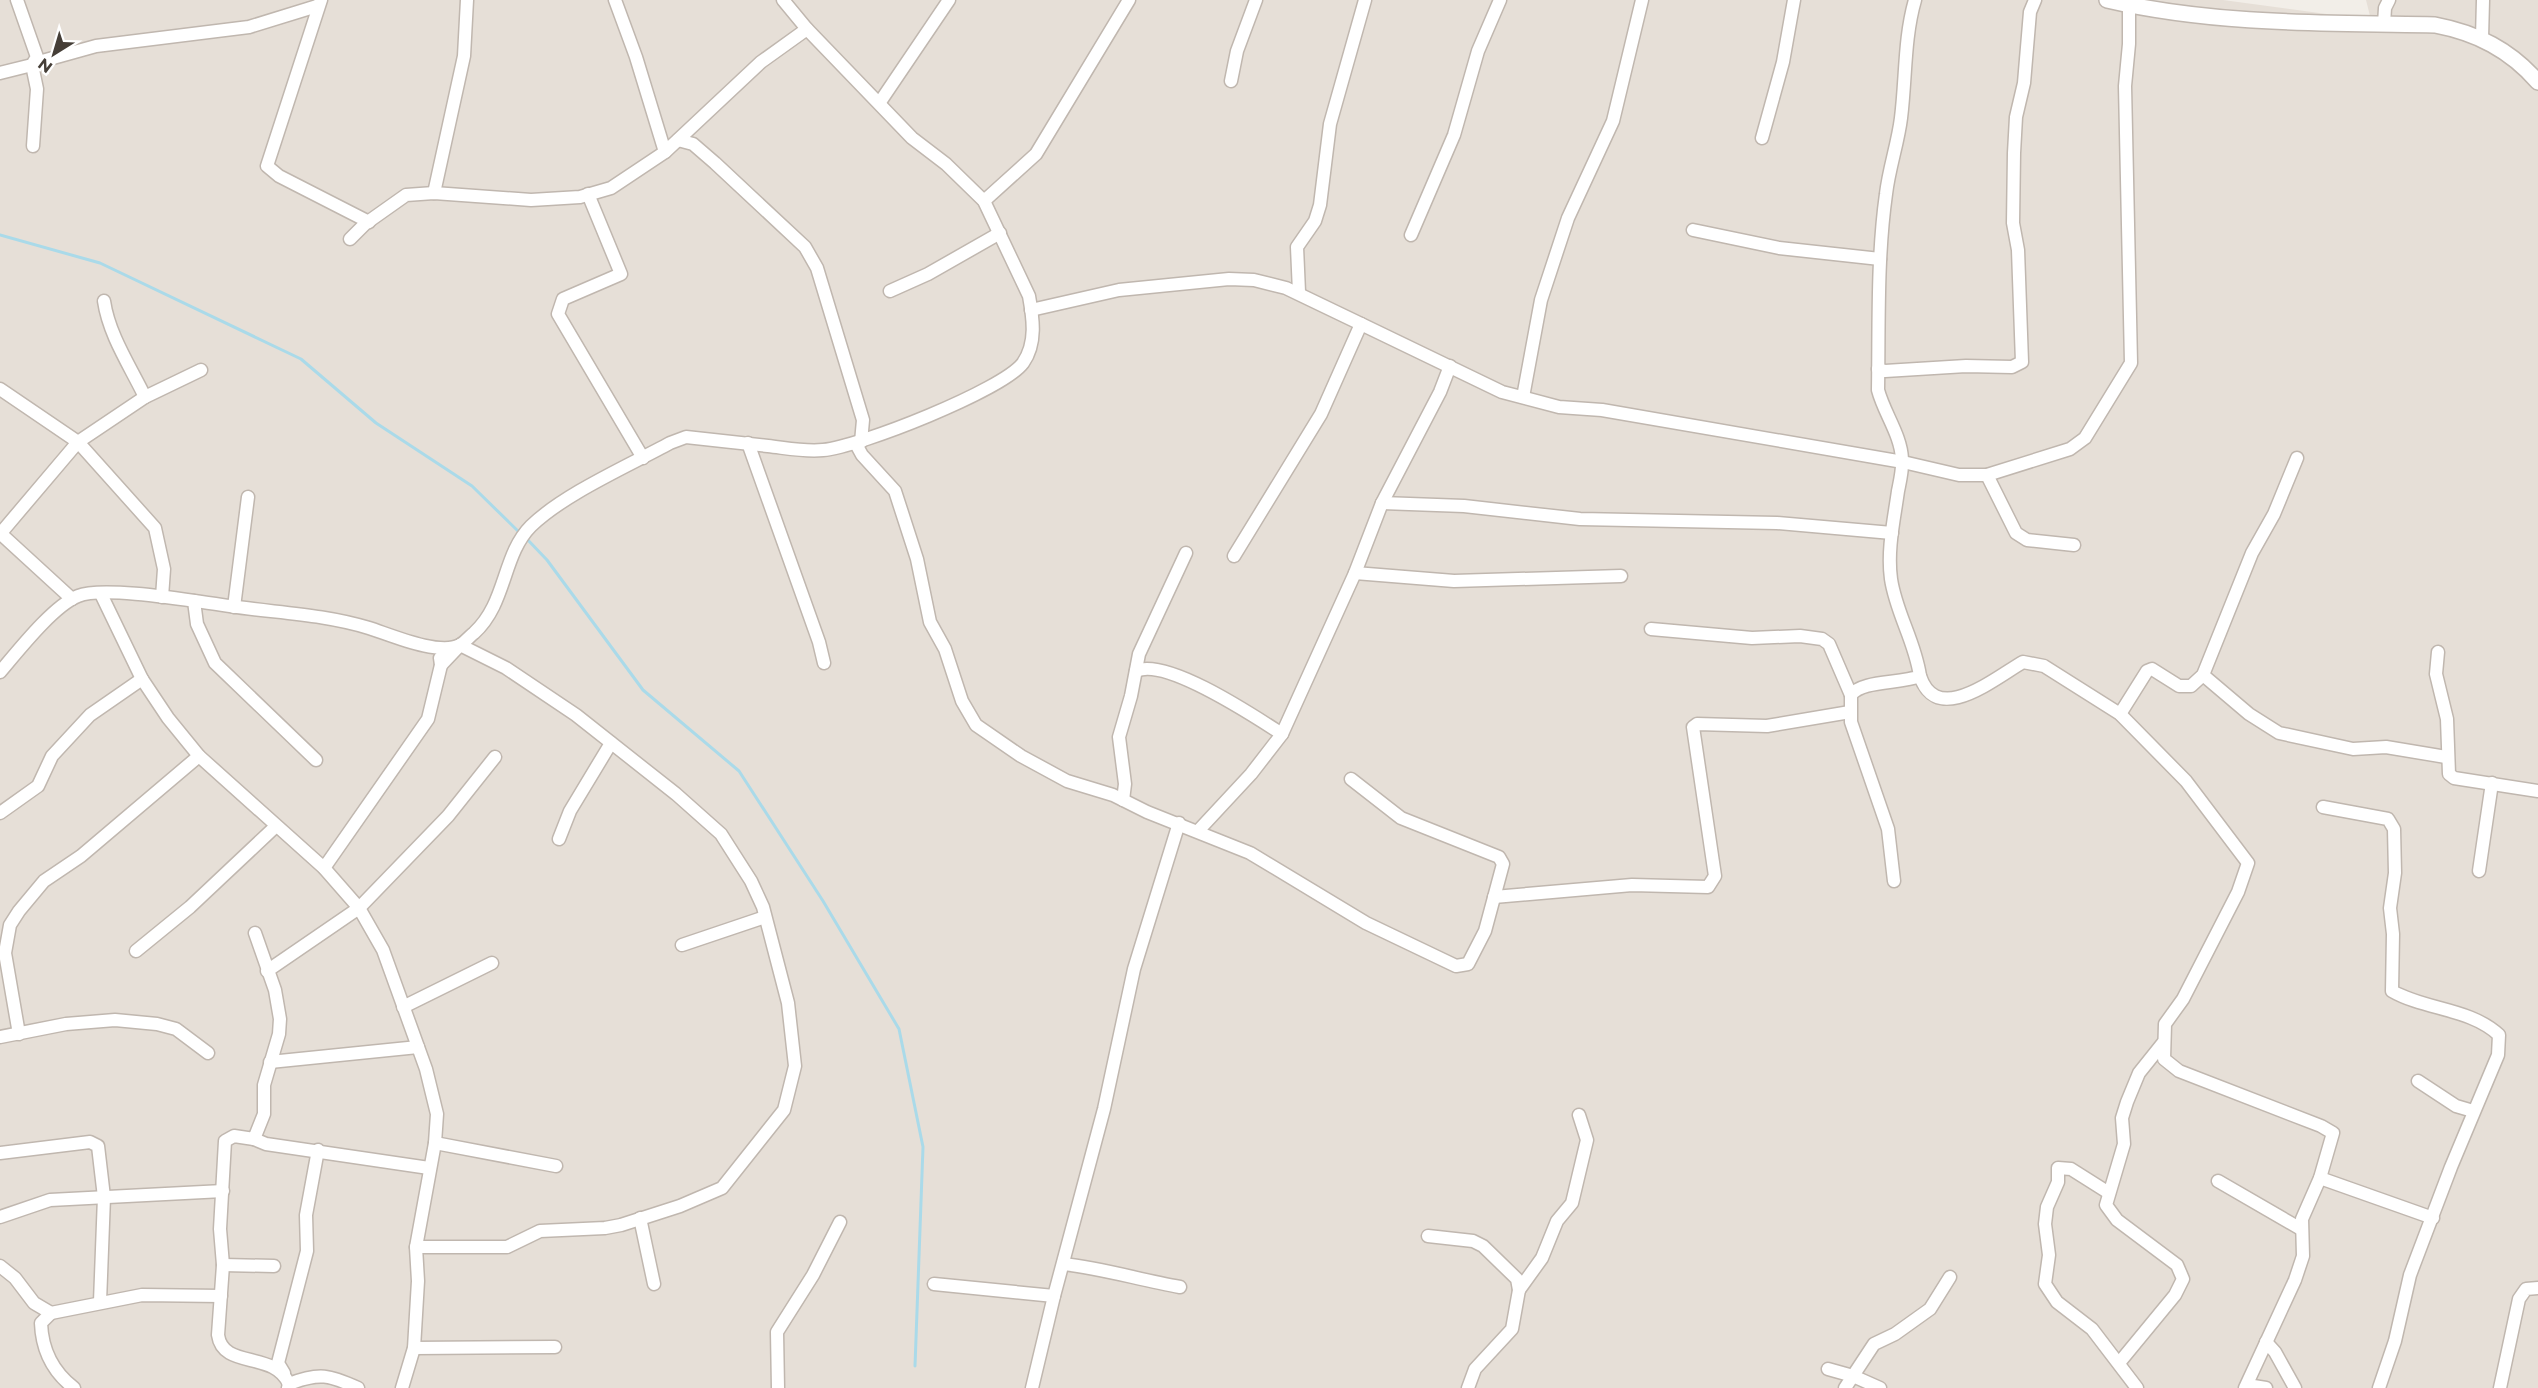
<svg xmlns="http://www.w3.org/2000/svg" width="2538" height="1388" font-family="Montserrat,sans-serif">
	<rect width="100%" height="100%" fill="#f2eee8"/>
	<polygon fill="#e6dfd7" points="0,0 2223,0 2371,20 2366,0 2538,0 2538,1388 0,1388"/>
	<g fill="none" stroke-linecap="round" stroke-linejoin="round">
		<g stroke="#aadae9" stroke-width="3">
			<polyline points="0,235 100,263 301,359 376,423 472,486 521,534"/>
			<polyline points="526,538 547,560 643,690 739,771 823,901 899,1029 923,1147 915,1366"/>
		</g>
		<defs>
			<g id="minor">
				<polyline points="321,0 267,166 279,176 369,222"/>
				<polyline points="615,0 636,57 665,152"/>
				<polyline points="2384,24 2385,8 2389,0"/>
				<polyline points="2482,38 2483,0"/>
				<polyline points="35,63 96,46 249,27 317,6"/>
				<polyline points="32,65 37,89 33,146"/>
				<polyline points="0,73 32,65 37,57 17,0"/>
				<polyline points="1231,81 1237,51 1256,0"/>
				<polyline points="880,102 949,0"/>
				<polyline points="1762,138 1783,62 1794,0"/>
				<polyline points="678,140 693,144 715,163 805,247 817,268 863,420 861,442"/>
				<polyline points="434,193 464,56 467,0"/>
				<polyline points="588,194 621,274 563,299 558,314 643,458"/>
				<polyline points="984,201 1036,154 1129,0"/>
				<polyline points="1693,230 1779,248 1880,259"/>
				<polyline points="1411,235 1454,135 1478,51 1500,0"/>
				<polyline points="350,239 365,224 406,195 434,193 531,200 580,197 611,188 665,152 761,62 807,29"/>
				<polyline points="890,291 928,274 1000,233"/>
				<polyline points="1299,292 1297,247 1315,221 1320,205 1330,124 1365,0"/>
				<path d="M 104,301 C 109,335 130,366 145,397"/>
				<polyline points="1031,310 1119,290 1229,279 1254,280 1286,288 1361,324 1321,414 1234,556"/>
				<polyline points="1361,324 1502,392 1559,407 1602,410 1903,462 1959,475 1987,475 2070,449 2085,438 2131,363 2125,86 2129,44 2129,5"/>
				<polyline points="1878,369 1885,371 1966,366 2012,367 2022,362 2018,250 2013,223 2014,153 2016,117 2024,83 2030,12 2035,0"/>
				<polyline points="0,389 78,442 155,528 164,569 162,597"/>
				<polyline points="1523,397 1541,300 1568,218 1613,121 1642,0"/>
				<polyline points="748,443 819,642 824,663"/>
				<polyline points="856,444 862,455 895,491 917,559 930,622 945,649 962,701 976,725 1021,756 1067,781 1113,795 1147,812 1250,853 1366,923 1456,966 1468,964 1485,931 1503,864 1499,857 1401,818 1351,779"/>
				<polyline points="1987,475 2016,533 2027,540 2074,545"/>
				<polyline points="1382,503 1464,506 1580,519 1777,523 1892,533"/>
				<polyline points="0,533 72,599"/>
				<polyline points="0,534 78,442 145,397 201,370"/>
				<polyline points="1355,573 1454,581 1621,576"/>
				<polyline points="101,594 142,679 168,718 199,756 324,868 359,908 383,950 426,1069 437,1114 435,1143 416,1247 418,1281 414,1348 402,1388"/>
				<polyline points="194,601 197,624 215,663 316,760"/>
				<polyline points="234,607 248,497"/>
				<polyline points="1651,629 1752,638 1800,636 1822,639 1829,644 1851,695"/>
				<polyline points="2438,652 2436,674 2447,719 2449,774 2454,778 2538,791"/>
				<path d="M 1136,671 C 1166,657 1254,716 1282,734"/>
				<path d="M 0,672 C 18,651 53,606 78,596 C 104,585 198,602 230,606 C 277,613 323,614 369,628 C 391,635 439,656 460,645 C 465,642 470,636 474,633 C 507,603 502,555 531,526 C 564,494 628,466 670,443 L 686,437 C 713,440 741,443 768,446 C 786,448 805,452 823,450 C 859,447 1003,390 1023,363 C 1037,343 1033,318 1029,296 L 984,201 L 946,164 L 912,138 L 807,29 L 783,0"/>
				<polyline points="2203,675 2249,714 2279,733 2353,749 2386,747 2446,757"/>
				<path d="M 1920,676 C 1937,727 1995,678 2023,662 L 2044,666 L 2120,714 L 2186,781 L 2248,863 L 2238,892 L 2183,999 L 2165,1024 L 2164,1059 L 2179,1071 L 2321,1126 L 2333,1133 L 2320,1178 L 2302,1219 L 2303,1256 L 2295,1280 L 2245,1388"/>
				<polyline points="2120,714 2147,671 2152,669 2179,686 2191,686 2203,675 2252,553 2274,514 2297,458"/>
				<polyline points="1123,800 1125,784 1119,737 1131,696 1139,654 1186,553"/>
				<path d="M 2323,807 L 2388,819 L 2394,829 L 2395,873 L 2390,908 L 2393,934 L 2392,991 C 2425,1010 2470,1008 2499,1035 L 2498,1055 L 2451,1167 L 2410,1275 L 2395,1341 L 2379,1388"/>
				<polyline points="0,813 38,786 52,756 90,715 142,679"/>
				<polyline points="1198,831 1251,774 1282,734 1355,573 1382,503 1440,392 1450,366"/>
				<polyline points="559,839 570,811 611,743"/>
				<polyline points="324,868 428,719 441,665 440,658"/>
				<polyline points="2479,871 2492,783"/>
				<path d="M 1894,881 L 1888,829 L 1851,722 L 1851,695 C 1862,680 1900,684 1920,676 C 1915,641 1896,613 1891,579 C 1887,550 1894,520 1898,491 C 1900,481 1903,469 1902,459 C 1901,435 1884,413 1878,390 C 1879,324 1877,258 1886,194 C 1889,168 1898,143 1901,118 C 1906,78 1904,38 1915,0"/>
				<polyline points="1494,897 1632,885 1708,887 1715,876 1693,727 1697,724 1767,726 1850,712"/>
				<path d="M 255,933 L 275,990 L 280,1019 L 279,1034 L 264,1085 L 264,1114 L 254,1139 L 234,1136 L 225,1141 L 220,1229 L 223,1265 L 218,1335 C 223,1370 274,1350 289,1384"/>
				<polyline points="682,945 765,917"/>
				<polyline points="136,951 190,907 275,827"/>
				<polyline points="267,971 359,908 448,816 495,757"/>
				<polyline points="403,1007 492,963"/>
				<polyline points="19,1034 5,953 10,925 19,911 44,881 81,856 199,756"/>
				<polyline points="0,1037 66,1024 115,1020 157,1024 176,1029 208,1053"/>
				<polyline points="270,1062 418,1047"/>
				<polyline points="2418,1081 2456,1106 2473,1111"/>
				<polyline points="254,1139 266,1144 429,1168"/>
				<polyline points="435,1143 556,1166"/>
				<polyline points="0,1153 90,1142 98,1146 104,1197 100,1302"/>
				<polyline points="2320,1178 2433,1218"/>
				<polyline points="2218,1181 2301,1229"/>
				<polyline points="2109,1193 2071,1169 2058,1168 2058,1182 2047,1207 2045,1224 2049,1255 2045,1284 2057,1302 2092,1329 2137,1388"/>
				<polyline points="0,1217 50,1200 223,1191"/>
				<polyline points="640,1218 654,1284"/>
				<polyline points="1428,1236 1473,1241 1483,1246 1517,1279 1519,1290 1512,1329 1475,1369 1468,1388"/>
				<polyline points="416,1247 507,1247 540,1231 605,1228 621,1225 680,1206 722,1188 784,1110 795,1066 788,1003 763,907 751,881 721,834 676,794 576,715 506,668 460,645 441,665"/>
				<path d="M 1063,1264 C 1102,1268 1140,1280 1180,1287"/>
				<polyline points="223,1265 274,1266"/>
				<polyline points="0,1266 15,1278 34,1303 51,1313 142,1295 221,1296"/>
				<polyline points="934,1284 1054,1296"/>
				<polyline points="1519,1290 1542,1258 1557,1221 1572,1203 1587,1140 1579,1115"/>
				<path d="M 51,1313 L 41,1323 C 42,1350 53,1372 74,1388"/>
				<polyline points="2266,1342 2275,1352 2295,1388"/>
				<polyline points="414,1348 555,1347"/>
				<polyline points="2119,1363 2175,1295 2183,1279 2177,1265 2117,1220 2106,1205 2124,1144 2122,1118 2127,1102 2139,1073 2163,1043"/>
				<polyline points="1828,1369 1853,1376 1880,1388"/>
				<polyline points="284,1373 278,1363 307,1251 306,1215 318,1150"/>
				<polyline points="2247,1385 2266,1388"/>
				<path d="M 288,1388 L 289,1384 C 319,1372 330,1375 358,1388"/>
				<polyline points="778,1388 777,1332 813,1275 840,1222"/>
				<polyline points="1032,1388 1054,1296 1104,1109 1134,969 1179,823"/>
				<polyline points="1845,1388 1874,1344 1895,1334 1930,1309 1950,1277"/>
				<polyline points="2500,1388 2519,1299 2526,1289 2538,1288"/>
			</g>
			<path id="tertiary" d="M 2107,0 C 2214,25 2326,23 2435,25 C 2477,33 2510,50 2538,82"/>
		</defs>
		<use href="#minor" stroke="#c0b7af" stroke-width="15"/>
		<use href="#tertiary" stroke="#c0b7af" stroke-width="18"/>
		<use href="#minor" stroke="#fff" stroke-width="12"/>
		<use href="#tertiary" stroke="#fff" stroke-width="15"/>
	</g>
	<g transform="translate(54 54) rotate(217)" stroke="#ffffff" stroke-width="4.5" paint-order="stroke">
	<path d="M0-4.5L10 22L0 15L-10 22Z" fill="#453e37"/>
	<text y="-9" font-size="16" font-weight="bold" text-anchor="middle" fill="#453e37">N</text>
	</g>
</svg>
